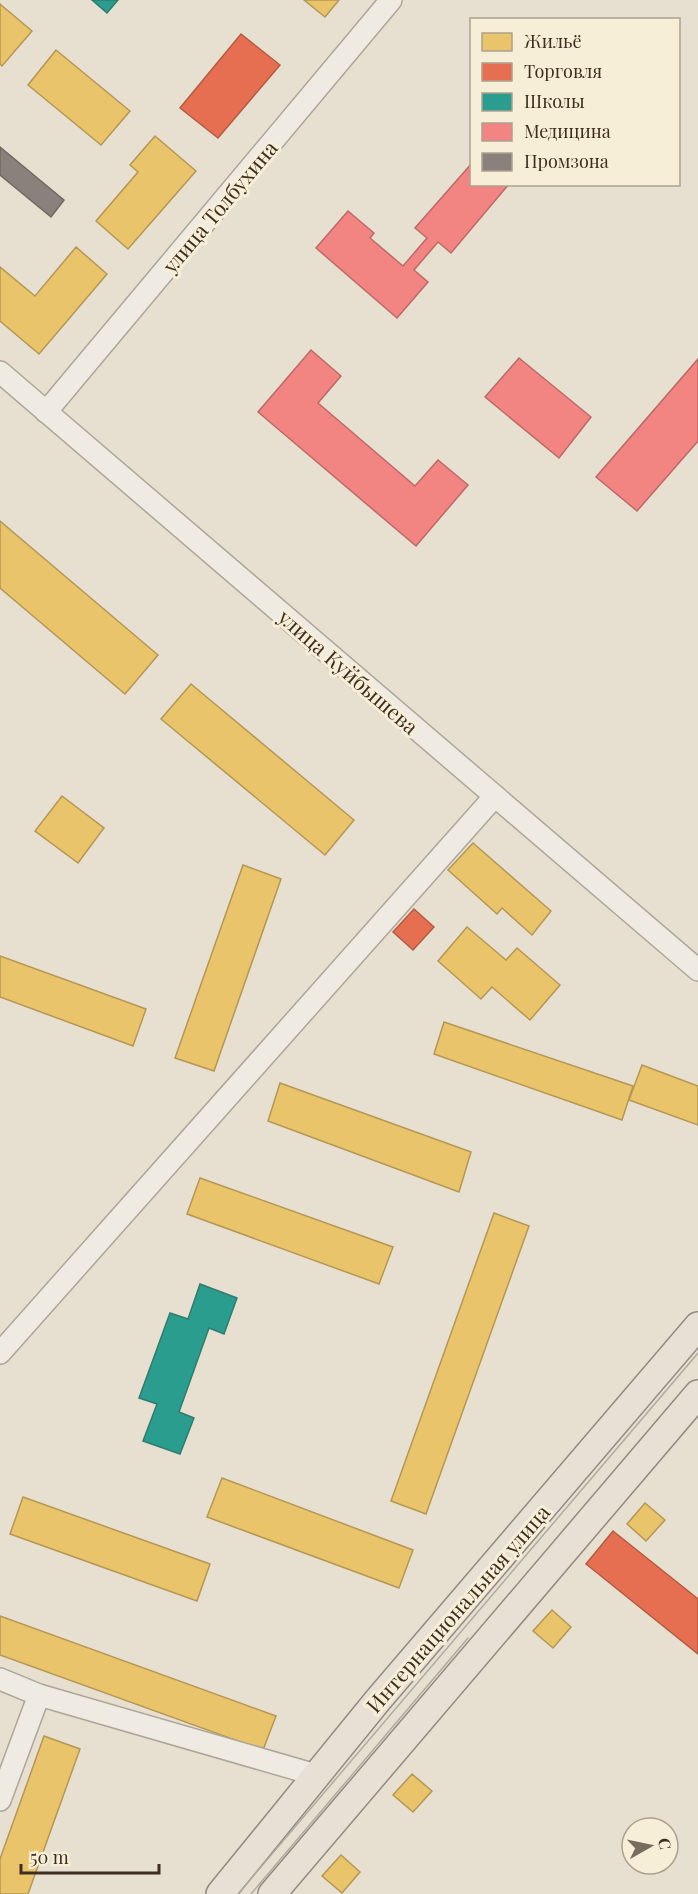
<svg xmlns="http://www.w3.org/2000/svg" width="698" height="1894" font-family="'Playfair Display',serif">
	<rect width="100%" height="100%" fill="#e7e0d1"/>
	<g fill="#e9c46a" stroke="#b59754" stroke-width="1.5">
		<polygon points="304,0 339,0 325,17"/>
		<polygon points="0,4 32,31 2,66 0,64"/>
		<polygon points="56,50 130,111 101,145 28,85"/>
		<polygon points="155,136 196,171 128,249 96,221 138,172 130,165"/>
		<polygon points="76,247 107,274 39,354 0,321 0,267 35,296"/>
		<polygon points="0,521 158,655 125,694 0,588"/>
		<polygon points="191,684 354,820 325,855 161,719"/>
		<polygon points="62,796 104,828 78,863 35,831"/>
		<polygon points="473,843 551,911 532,935 502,908 497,914 448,870"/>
		<polygon points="243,865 281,879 214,1071 175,1058"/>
		<polygon points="467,927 506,960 517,948 560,985 530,1020 492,987 481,999 438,961"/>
		<polygon points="0,956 146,1009 133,1046 0,997"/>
		<polygon points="444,1022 633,1086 622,1120 434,1054"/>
		<polygon points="642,1065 698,1086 698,1125 629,1100"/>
		<polygon points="280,1083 471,1152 459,1192 268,1121"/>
		<polygon points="200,1178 393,1247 379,1284 187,1214"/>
		<polygon points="494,1213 529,1226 426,1514 391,1501"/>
		<polygon points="222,1478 413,1550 399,1588 207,1517"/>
		<polygon points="23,1497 210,1564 197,1601 10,1534"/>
		<polygon points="645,1503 665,1520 646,1541 627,1524"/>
		<polygon points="552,1610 571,1627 553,1648 533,1631"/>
		<polygon points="0,1616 276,1716 263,1750 0,1655"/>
		<polygon points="44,1736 80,1749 28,1894 0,1894 0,1859"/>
		<polygon points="412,1774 432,1791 413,1812 393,1795"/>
		<polygon points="341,1855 360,1872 342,1893 322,1876"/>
	</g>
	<g fill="#e76f51" stroke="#b45c42" stroke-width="1.5">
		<polygon points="241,34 280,65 218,138 180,108"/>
		<polygon points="414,909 434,927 413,950 393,932"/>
		<polygon points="613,1531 698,1599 698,1654 586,1564"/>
	</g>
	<g fill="#2a9d8f" stroke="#307c6e" stroke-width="1.5">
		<polygon points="92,0 118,0 107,13"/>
		<polygon points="200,1284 237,1298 224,1334 209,1328 179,1412 194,1418 180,1454 143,1441 157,1404 139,1398 170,1313 188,1319"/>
	</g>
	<g fill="#f28482" stroke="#bc6a65" stroke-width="1.5">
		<polygon points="472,163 472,184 509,184 451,253 438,242 414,270 428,282 397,318 316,248 348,211 374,233 370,238 403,266 427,238 415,228"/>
		<polygon points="311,350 341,376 318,403 415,486 438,460 468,485 416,546 258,412"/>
		<polygon points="519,358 591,417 559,458 485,397"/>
		<polygon points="698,359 698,441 637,511 596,477"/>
	</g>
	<polygon fill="#8a817c" stroke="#736860" stroke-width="1.5" points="0,147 64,200 51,217 0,175"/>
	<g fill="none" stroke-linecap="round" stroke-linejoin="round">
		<defs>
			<g id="minor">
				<polyline points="0,372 698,970"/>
				<polyline points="46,412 391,0"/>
				<polyline points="0,1353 495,796"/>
				<polyline points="0,1679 39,1695 316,1775"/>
				<polyline points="0,1800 39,1695"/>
			</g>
			<g id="major">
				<polyline points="220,1894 378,1700 698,1326"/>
				<polyline points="272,1894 698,1394"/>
			</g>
		</defs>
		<use href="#minor" stroke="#ada599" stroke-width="24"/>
		<use href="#major" stroke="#928b80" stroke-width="30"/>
		<use href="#minor" stroke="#efebe3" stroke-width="21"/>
		<use href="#major" stroke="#e6e1d4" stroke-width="27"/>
		<g stroke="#afaaa2" stroke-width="1.5">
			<polyline points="238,1894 698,1353"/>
			<polyline points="251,1894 468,1638"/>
		</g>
	</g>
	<g text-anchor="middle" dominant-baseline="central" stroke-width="6" stroke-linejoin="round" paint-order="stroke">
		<g font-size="21" fill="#3d2e20" stroke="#f7eed8">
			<text transform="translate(219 206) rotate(-50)">улица Толбухина</text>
			<text transform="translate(349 671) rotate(41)">улица Куйбышева</text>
			<text transform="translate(457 1608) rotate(-49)">Интернациональная улица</text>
		</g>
	</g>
	<rect x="470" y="18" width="210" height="168" fill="#f7eed8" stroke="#ada18e" stroke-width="1.5"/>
	<rect x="482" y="33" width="30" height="18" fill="#e9c46a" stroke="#ada18e" stroke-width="1.5"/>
	<text x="524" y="48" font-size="18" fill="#3d2e20">Жильё</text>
	<rect x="482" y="63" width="30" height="18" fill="#e76f51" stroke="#ada18e" stroke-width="1.5"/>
	<text x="524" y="78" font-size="18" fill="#3d2e20">Торговля</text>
	<rect x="482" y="93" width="30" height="18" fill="#2a9d8f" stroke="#ada18e" stroke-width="1.5"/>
	<text x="524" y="108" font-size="18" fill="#3d2e20">Школы</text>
	<rect x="482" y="123" width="30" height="18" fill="#f28482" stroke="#ada18e" stroke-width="1.5"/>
	<text x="524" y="138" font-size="18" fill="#3d2e20">Медицина</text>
	<rect x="482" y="153" width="30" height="18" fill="#8a817c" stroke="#ada18e" stroke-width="1.5"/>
	<text x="524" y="168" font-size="18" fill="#3d2e20">Промзона</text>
	<g transform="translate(650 1846) rotate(81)"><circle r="28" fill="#f7eed8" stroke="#ada18e" stroke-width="1.5"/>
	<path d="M0-4.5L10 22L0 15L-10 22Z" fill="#786c5e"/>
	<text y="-9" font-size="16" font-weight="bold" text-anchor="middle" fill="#3d2e20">С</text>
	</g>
	<path d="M21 1864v9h138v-9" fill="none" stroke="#3d2e20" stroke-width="3"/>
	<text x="30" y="1864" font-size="18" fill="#3d2e20" stroke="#f7eed8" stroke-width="4.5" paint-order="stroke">50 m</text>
</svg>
